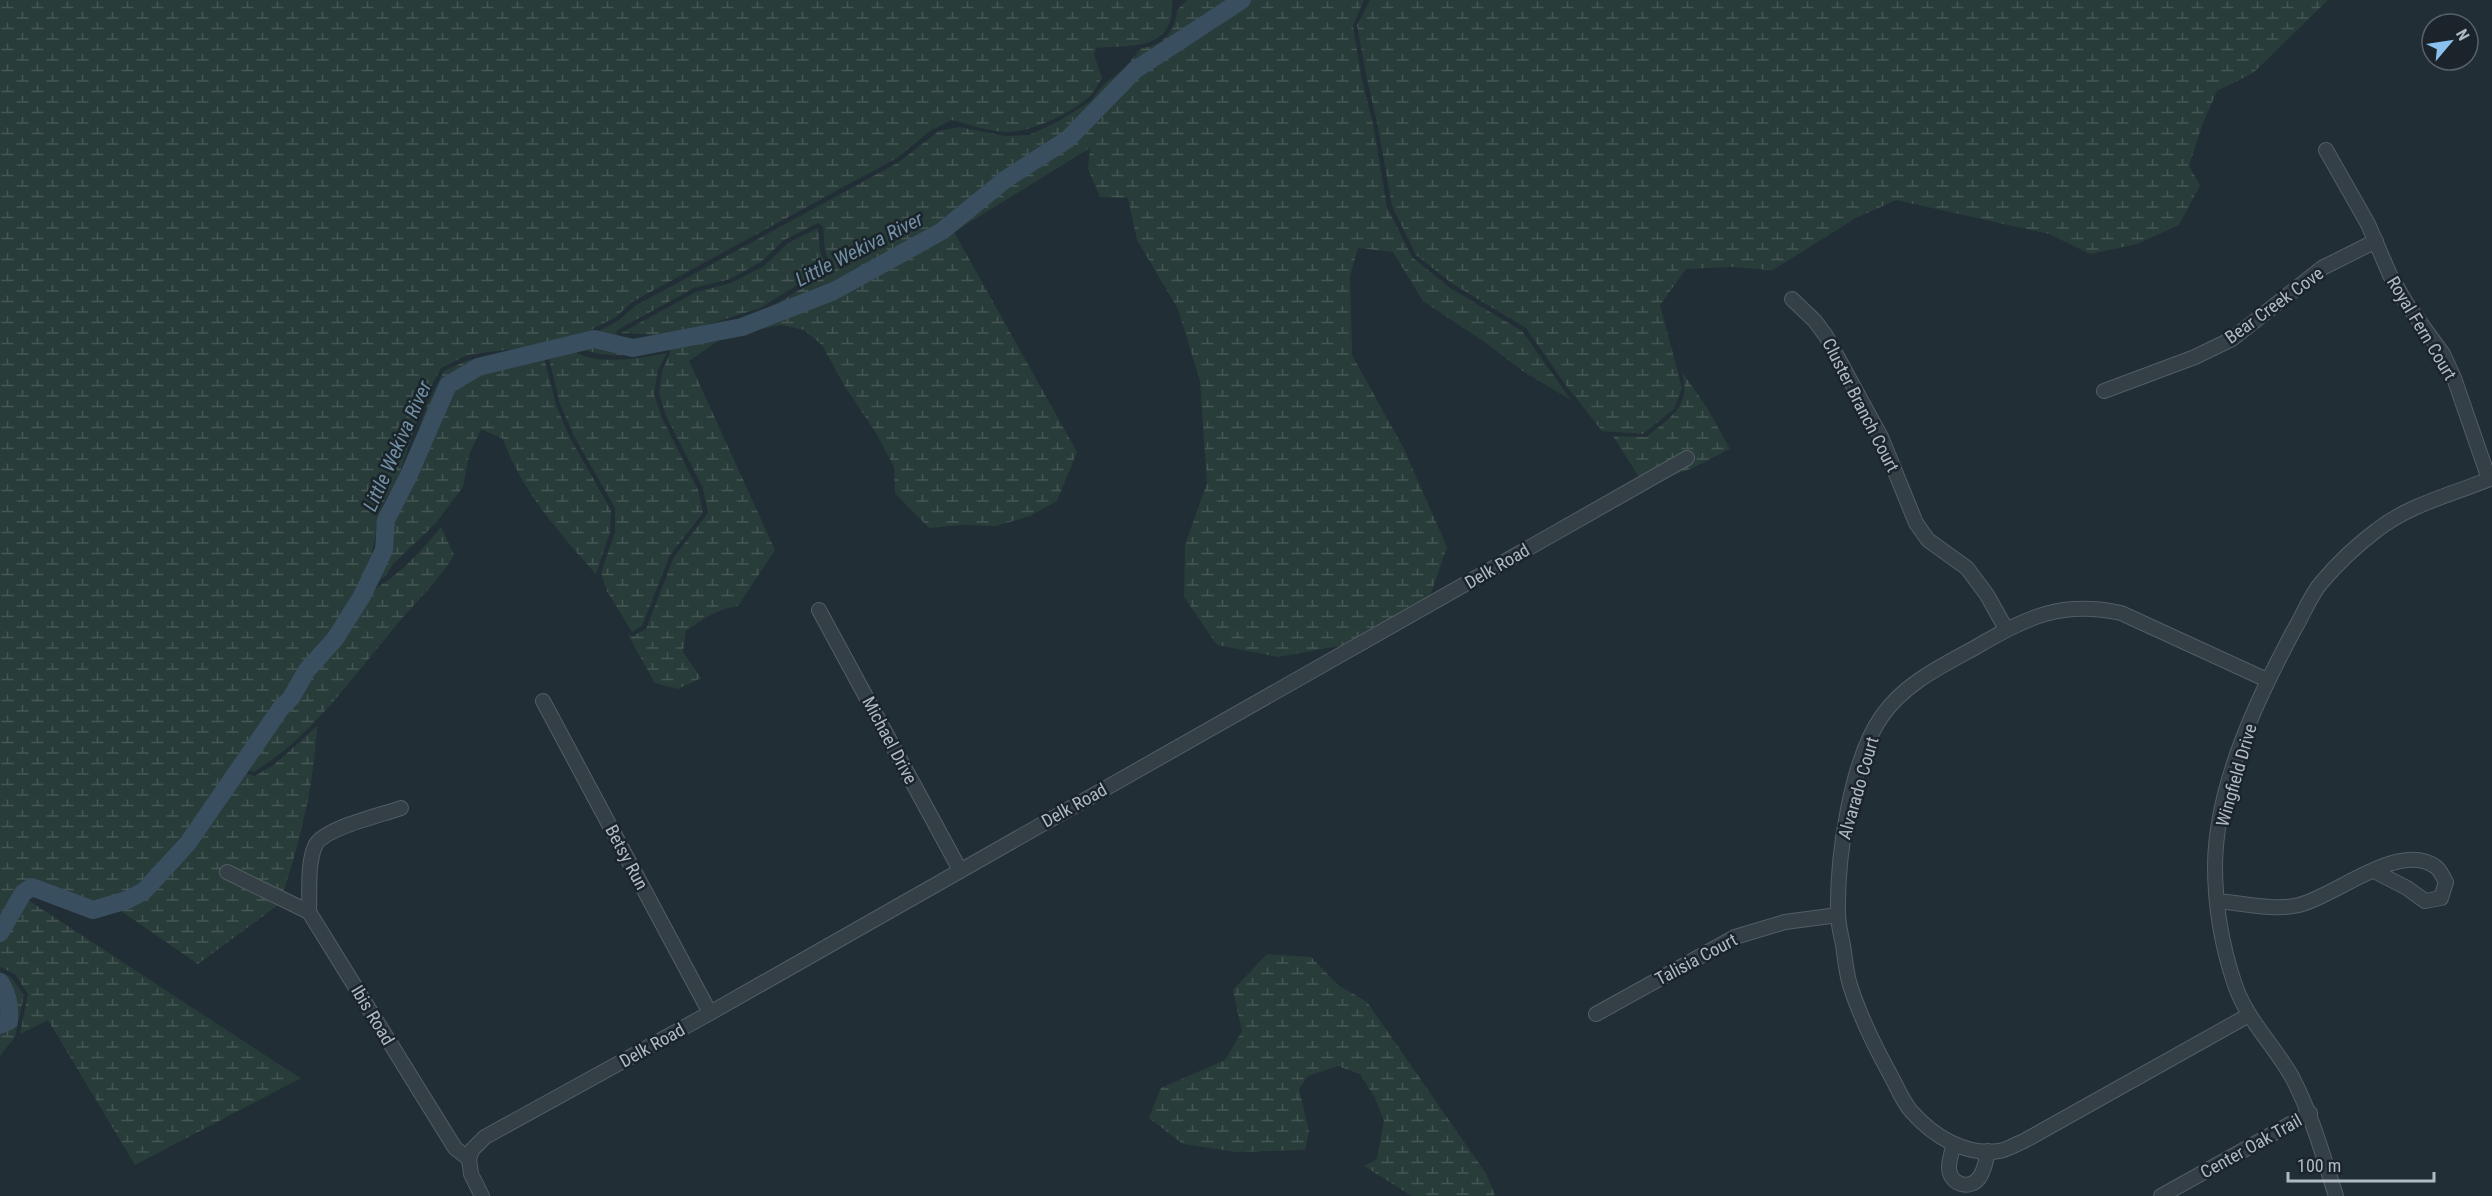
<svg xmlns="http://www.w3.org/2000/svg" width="2492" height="1196" font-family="'Roboto Condensed',sans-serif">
	<defs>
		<pattern id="wetland-marsh" width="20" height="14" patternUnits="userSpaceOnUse" patternTransform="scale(1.5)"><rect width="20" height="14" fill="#283c39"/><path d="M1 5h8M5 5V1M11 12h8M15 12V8" fill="none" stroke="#455654"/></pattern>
	</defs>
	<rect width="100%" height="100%" fill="#222e36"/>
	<g fill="url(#wetland-marsh)" fill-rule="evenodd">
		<path d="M 0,0 L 1173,0 C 1171,6 1173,15 1170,22 C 1159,51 1121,45 1096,48 L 1094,55 L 1102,78 C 1098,84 1094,92 1089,97 C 1071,114 1029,133 1005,132 C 986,131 969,124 951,120 L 930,131 L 897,158 L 632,302 L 616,317 L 577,337 L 551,344 L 467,355 L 441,368 L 423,402 L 398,478 L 382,505 L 363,595 C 393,582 420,553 441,527 L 454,555 C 438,582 419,598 399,622 C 354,675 314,735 254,772 L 241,767 L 188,843 L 144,891 L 127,900 L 93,910 L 32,887 L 23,893 L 0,933 Z"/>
		<path d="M 1187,0 L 1364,0 L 1353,26 L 1361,75 L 1374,129 L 1387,207 L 1412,257 L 1450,288 L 1522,331 L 1571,400 L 1524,372 L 1486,343 L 1423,301 L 1393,252 L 1358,248 L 1350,276 L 1352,355 L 1403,447 L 1447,547 L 1429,599 L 1372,640 L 1278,657 L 1217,645 L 1184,597 L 1185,545 L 1207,483 L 1200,381 L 1178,309 L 1137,240 L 1128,198 L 1100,197 L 1088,169 L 1090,148 L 954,232 L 1077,452 L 1057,501 L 1030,516 L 996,526 L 960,525 L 929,528 L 895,493 L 894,467 L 876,433 L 844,385 L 822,345 L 804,330 L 782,325 L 727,335 L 689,361 L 775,550 L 738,606 C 717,609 703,619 686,631 L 683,652 L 701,678 L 678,689 L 655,683 L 628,635 L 633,636 L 646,629 L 674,557 L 708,513 L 703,488 L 666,416 L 659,393 L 662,371 L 671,351 C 663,346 649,353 638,354 C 618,357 594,355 577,347 L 548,355 L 545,361 L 556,405 L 570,438 L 611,510 L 610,532 L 596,574 C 560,534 521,490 503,439 L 481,429 L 469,455 L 463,487 L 435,524 L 393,564 L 386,576 L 369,587 L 386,506 L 402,479 L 428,403 L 444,371 L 468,360 L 551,349 L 579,341 L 618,321 L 635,306 L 899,162 L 939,131 L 959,127 L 1005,136 L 1029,135 L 1057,122 L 1091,101 L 1103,85 L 1124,69 L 1141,48 C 1163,46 1175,32 1177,10 ZM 818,223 L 823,227 L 825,250 L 831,269 L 829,274 C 804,283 785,302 761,312 C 722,328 659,347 617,336 L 616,333 L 619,329 L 694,288 L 730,279 L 761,262 L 784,240 Z"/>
		<polygon points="1370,0 2328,0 2253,73 2217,91 2203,123 2189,166 2200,185 2179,225 2137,244 2090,254 2049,234 1896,200 1856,218 1773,270 1730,267 1686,269 1660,305 1682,388 1674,409 1643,434 1602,431 1565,384 1526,328 1453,284 1416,255 1392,206 1378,127 1366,74 1357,25"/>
		<polygon points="818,228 820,251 827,271 811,277 760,308 700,327 657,335 621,333 696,292 731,283 764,266 788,243"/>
		<path d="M 576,352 C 597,366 643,358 667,353 L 658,370 L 654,394 L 662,418 L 698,490 L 703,513 L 670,555 L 642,626 L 632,632 L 607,591 L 601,573 L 615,532 L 615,508 L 574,436 L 560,404 L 549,359 Z"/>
		<path d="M 1682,372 L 1706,406 L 1730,449 C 1701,463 1672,483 1639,477 L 1613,436 L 1646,437 C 1670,418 1692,406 1682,372 Z"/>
		<path d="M 317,726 C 314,784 301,838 283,893 L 225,865 L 220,874 L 279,903 L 278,905 L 198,964 L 118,909 C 173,888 210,819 242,772 L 255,776 L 275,764 Z"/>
		<polygon points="25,898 280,1065 301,1078 135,1165 48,1020 20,1034 28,994 15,974 0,967 0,941"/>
		<polygon points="1267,954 1311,957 1338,985 1367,1002 1487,1175 1495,1196 1412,1196 1364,1166 1377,1159 1384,1121 1375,1098 1360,1074 1338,1066 1308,1076 1299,1089 1309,1131 1305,1150 1236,1152 1183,1144 1149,1118 1161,1088 1225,1060 1242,1031 1233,990"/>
		<polygon points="0,972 11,977 24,995 15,1037 0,1056"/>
	</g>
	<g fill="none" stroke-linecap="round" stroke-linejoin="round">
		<g stroke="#394e5e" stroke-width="18">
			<polyline points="0,933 23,893 32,887 93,910 127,900 144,891 188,843 281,708 291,698 307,670 335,639 362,596 384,550 386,520 408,477 448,385 478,367 594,339 633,348 742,327 834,291 942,231 1006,179 1068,139 1135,70 1242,0"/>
			<path d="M 0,982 C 8,995 10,1005 9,1021 L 0,1025"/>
		</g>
		<defs>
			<g id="minor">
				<polyline points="2326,150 2368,224 2390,275 2406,303 2443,354 2454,378 2489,479"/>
				<polyline points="1792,299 1815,321 1826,336 1881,437 1916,523 1928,540 1967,568 1987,595 2006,629"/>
				<polyline points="2104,391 2195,357 2232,339 2322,268 2376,241"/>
				<polyline points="819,610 960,870"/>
				<polyline points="543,701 710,1013"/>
				<polyline points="227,872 309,912 455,1148 469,1159 471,1174 482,1196"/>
				<path d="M 2217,901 C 2243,903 2274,911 2299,905 C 2336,896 2400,840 2436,867 C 2440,870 2443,877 2446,882 L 2441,898 L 2425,901 L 2407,888 L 2374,871"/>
				<path d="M 309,912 C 310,891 307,865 315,846 C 323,828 382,815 401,808"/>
				<polyline points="1596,1014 1735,937 1785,922 1838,915"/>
				<path d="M 2249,1015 L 2024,1141 C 2016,1144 2007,1150 1999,1151 C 1965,1156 1933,1136 1911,1111 C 1903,1102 1897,1087 1891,1076 C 1875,1047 1860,1017 1850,985 C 1846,972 1845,958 1843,945 C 1841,935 1838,924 1838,913 C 1837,859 1850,761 1882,716 C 1905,683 1942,666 1976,647 C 2028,617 2061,600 2121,613 L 2267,680"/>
				<path d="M 1954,1144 C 1952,1151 1949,1160 1949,1167 C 1949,1184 1969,1191 1979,1178 C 1985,1170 1986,1160 1988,1151"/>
				<polyline points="469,1159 472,1150 485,1137 710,1013 1687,458"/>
				<polyline points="2161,1196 2310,1113"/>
				<path d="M 2336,1196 C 2323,1156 2312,1115 2292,1077 C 2274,1045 2247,1020 2235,985 C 2222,947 2215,905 2215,865 C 2216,785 2257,699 2294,630 C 2303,615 2310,596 2321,583 C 2337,564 2357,545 2377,530 C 2410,504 2454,494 2492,478"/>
			</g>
		</defs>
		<use href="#minor" stroke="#535d64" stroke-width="16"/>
		<use href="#minor" stroke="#353f46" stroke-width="14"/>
	</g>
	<g text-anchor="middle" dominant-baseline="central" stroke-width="5" stroke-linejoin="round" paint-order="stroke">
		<g font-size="18" fill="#b0bac3" stroke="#1b242b">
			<text transform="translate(2274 305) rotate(-36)">Bear Creek Cove</text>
			<text transform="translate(2422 328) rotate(59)">Royal Fern Court</text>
			<text transform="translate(1861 405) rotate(63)">Cluster Branch Court</text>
			<text transform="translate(1497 566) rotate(-30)">Delk Road</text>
			<text transform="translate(890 740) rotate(62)">Michael Drive</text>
			<text transform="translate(2236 775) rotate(-74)">Wingfield Drive</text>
			<text transform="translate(1858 788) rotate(-74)">Alvarado Court</text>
			<text transform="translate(1074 805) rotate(-29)">Delk Road</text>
			<text transform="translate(627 857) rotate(62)">Betsy Run</text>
			<text transform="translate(1696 959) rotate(-28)">Talisia Court</text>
			<text transform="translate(373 1015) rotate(59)">Ibis Road</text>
			<text transform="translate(652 1045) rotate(-29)">Delk Road</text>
			<text transform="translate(2251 1146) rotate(-29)">Center Oak Trail</text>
		</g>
		<g font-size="20" font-style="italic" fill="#7290a4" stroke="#1b242b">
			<text transform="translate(859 249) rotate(-27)">Little Wekiva River</text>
			<text transform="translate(397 446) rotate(-66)">Little Wekiva River</text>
		</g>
	</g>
	<g transform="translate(2450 42) rotate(61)"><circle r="28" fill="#1b242b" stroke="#576068" stroke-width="1.5"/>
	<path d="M0-4.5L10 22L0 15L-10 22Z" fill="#8ac1ee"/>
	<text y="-9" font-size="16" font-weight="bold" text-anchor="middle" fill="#b0bac3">N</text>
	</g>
	<path d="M2288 1172v9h146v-9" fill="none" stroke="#b0bac3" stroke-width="3"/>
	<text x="2297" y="1172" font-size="18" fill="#b0bac3" stroke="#1b242b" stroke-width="4.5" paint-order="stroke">100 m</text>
</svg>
